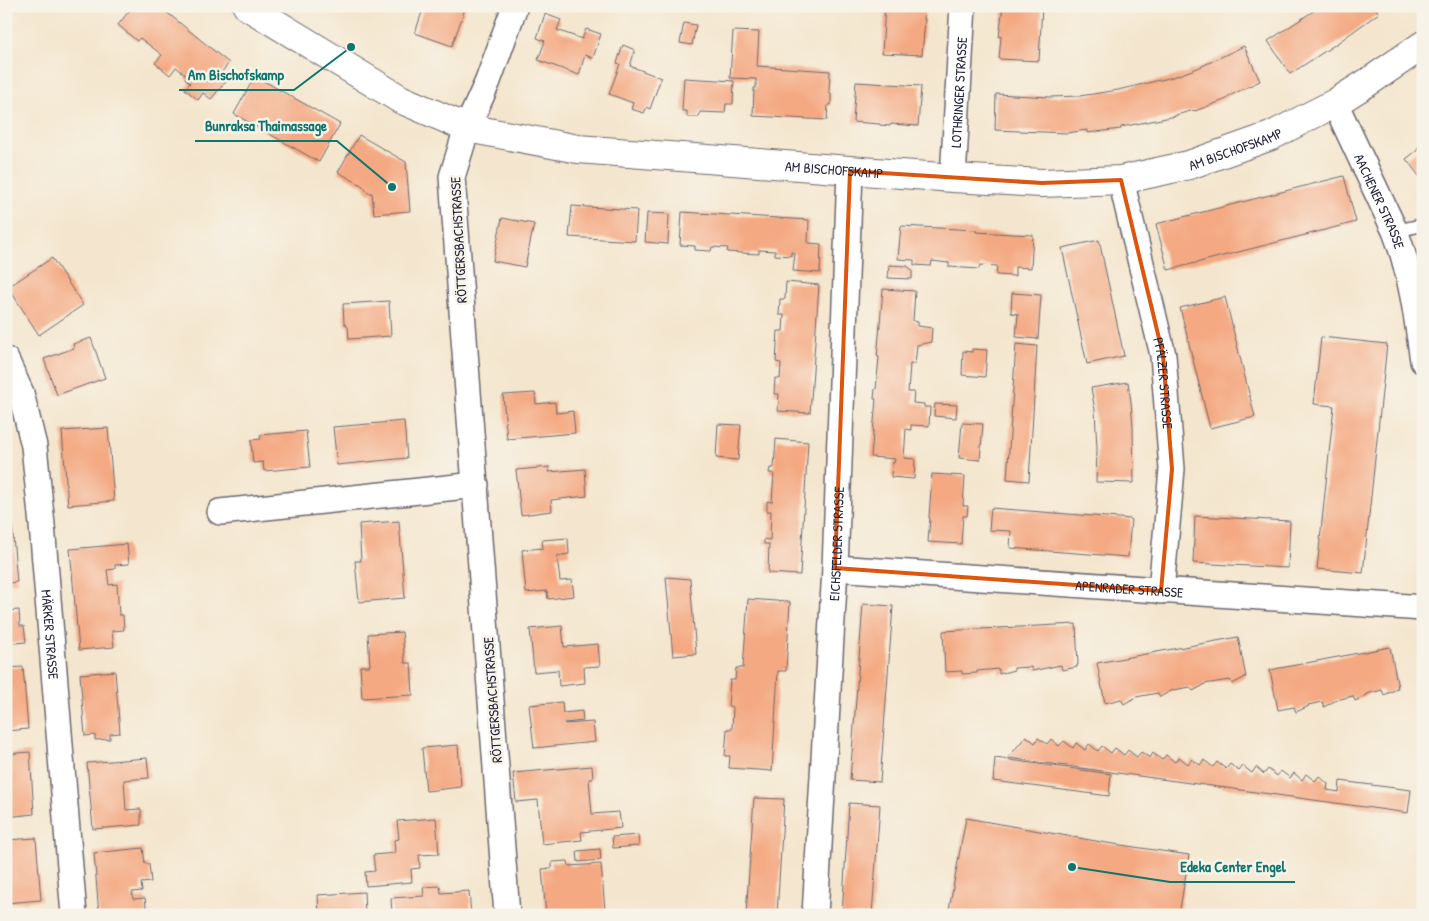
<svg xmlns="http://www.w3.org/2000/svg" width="1429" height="921" font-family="'Patrick Hand',sans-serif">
	<rect width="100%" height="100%" fill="#f7f3e8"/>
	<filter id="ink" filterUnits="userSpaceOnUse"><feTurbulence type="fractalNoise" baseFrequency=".02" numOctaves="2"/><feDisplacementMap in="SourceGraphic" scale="10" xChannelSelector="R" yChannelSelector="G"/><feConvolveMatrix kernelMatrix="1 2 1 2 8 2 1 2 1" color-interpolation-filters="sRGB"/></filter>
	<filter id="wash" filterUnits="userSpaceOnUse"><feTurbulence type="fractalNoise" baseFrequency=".0096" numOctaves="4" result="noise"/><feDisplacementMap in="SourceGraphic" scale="20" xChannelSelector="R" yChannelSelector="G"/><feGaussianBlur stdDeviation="1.12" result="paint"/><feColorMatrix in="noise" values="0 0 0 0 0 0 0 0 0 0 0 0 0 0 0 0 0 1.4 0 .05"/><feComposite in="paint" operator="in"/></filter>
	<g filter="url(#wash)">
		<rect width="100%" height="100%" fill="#f4e6ce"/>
		<g id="blocks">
			<g fill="#f4a982">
				<polygon points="133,6 159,6 229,63 220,74 227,80 211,99 203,93 198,100 185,89 190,83 185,78 187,76 176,67 170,75 155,63 162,55 140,38 137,41 118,25"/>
				<polygon points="429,6 466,6 452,46 415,33 423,9 427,11"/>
				<polygon points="885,6 925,6 924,19 925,19 922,55 882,53"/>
				<polygon points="1003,6 1042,6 1039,61 999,59 1001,36 999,37"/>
				<polygon points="1321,6 1373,6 1379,13 1336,44 1290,74 1268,41"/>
				<polygon points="545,14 561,20 557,30 582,39 586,29 601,34 593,58 585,55 579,75 538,60 545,41 537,38"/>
				<polygon points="684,23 696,25 692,45 680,43"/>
				<polygon points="733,31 759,32 757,66 830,71 829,92 831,93 831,105 828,105 827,120 753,116 754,88 756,88 756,79 730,78"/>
				<polygon points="623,45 635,50 630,66 661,78 650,109 647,107 644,113 631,109 633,103 609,94 620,64 617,63"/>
				<polygon points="1244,46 1260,81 1227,97 1227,99 1195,111 1194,110 1176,115 1176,116 1121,127 1121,129 1087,133 1087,130 1067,133 995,130 996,94 1050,97 1080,96 1118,90 1173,77 1198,68"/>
				<polygon points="255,76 340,124 319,162 234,114"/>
				<polygon points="684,78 734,81 733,104 726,104 725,113 700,112 699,117 687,117 687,111 682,111"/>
				<polygon points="856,82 921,86 918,126 891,124 890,126 880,125 880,124 853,122"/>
				<polygon points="359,135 406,162 410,211 374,214 372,193 368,193 363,186 338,172"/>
				<polygon points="1423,143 1423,181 1406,159 1419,149 1417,148"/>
				<polygon points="1344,176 1356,222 1168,270 1156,224"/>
				<polygon points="572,206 637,210 635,241 569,237"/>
				<polygon points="682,212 809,220 808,243 821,244 820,273 793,271 795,253 791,252 791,256 775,255 775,251 759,250 759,254 727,252 728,248 712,247 711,251 695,250 695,246 680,245"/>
				<polygon points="647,213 669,214 668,244 645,242"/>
				<polygon points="502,218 534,224 525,267 493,261"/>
				<polygon points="901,226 976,230 976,232 1033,235 1031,268 1015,267 1015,276 996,275 997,266 980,265 979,269 949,267 949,263 932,261 931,266 914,265 914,260 898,259"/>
				<polygon points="1099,240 1124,356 1087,364 1062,248"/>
				<polygon points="52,258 83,305 39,335 8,287"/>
				<polygon points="889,265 907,266 912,270 912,279 888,278"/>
				<polygon points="786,282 819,285 810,413 778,411 779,394 774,394 775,378 780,379 781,363 776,362 778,331 783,331 784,315 779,315 780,299 785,299"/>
				<polygon points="883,289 915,291 913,321 918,322 918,326 932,328 931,342 917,345 915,364 910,364 908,392 914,392 913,403 924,404 924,407 930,407 929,426 911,425 911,430 906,429 904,458 915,459 914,479 891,477 892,463 894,463 895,459 871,457 876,399 874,399 875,389 876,389 879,357 877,356 878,347"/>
				<polygon points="1012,293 1041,295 1038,339 1016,337 1018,314 1011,313"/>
				<polygon points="1225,297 1255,417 1210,428 1180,308"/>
				<polygon points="389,301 391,336 349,339 348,327 344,323 343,304"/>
				<polygon points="1321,337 1387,344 1363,573 1317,569 1334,406 1314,404"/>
				<polygon points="91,338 105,378 57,395 44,359 74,348 73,344"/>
				<polygon points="1016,344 1037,346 1029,481 1007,479"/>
				<polygon points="972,349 987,350 985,377 962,375 963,351 972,352"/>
				<polygon points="1128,382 1131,402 1133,427 1134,483 1096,482 1097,449 1095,410 1091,388"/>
				<polygon points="535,393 536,404 555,402 556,413 573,411 575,433 507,439 503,395"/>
				<polygon points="935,404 957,405 956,418 934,416"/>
				<polygon points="404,421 407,458 337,465 333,427"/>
				<polygon points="962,423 983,424 980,460 959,458"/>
				<polygon points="718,424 741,425 738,460 716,458"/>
				<polygon points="108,428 114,501 68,505 62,431"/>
				<polygon points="306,431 310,467 264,471 263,462 253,463 251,440 261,439 260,435"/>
				<polygon points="776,439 808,442 800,575 768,573 769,544 764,544 764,539 770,540 771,511 767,511 767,501 772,502 774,473 769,473 770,468 774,468"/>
				<polygon points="549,467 549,472 585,469 587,496 551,500 552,511 521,515 516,470"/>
				<polygon points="932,474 965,476 963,506 968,506 967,516 963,516 961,544 928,542 930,518 929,518"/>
				<polygon points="6,476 8,476 11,510 6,510"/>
				<polygon points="991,508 1131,519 1128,557 1010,548 1011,531 989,530"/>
				<polygon points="1195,516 1290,521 1288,568 1193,563"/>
				<polygon points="399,521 405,598 359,602 355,561 361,561 359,524"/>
				<polygon points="12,525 17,582 6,583 6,526"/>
				<polygon points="568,538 569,554 557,556 560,581 572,580 574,596 548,599 547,591 526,593 522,550 543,548 542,540"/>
				<polygon points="127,544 129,564 115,565 115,569 107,570 109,585 117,584 119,615 123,615 124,630 112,631 114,647 79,650 70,549"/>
				<polygon points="666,577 690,579 696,654 673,656"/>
				<polygon points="748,599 790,602 786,671 778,671 772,771 729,768 730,756 725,756 727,729 732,729 733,707 728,706 730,680 735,680 736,668 743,668"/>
				<polygon points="863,604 893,606 880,782 850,780"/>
				<polygon points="19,610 20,626 24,626 26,642 6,644 6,611"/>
				<polygon points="1076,624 1078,665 1077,665 1077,667 1062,670 1061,665 1032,671 1031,667 1014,668 1014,670 999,674 999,669 977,671 977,673 962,674 962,671 945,672 943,631"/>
				<polygon points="562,626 564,647 598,644 600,666 584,667 585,683 559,686 558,670 534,672 530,629"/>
				<polygon points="402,632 405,663 411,663 413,695 362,698 360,666 370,666 368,634"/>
				<polygon points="1238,637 1246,677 1244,677 1244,678 1232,684 1230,680 1204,684 1204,685 1193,691 1190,687 1173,690 1160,697 1158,693 1136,697 1124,704 1121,699 1105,703 1097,663"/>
				<polygon points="1390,647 1398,688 1396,688 1397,689 1384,695 1382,690 1367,694 1367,695 1355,701 1353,696 1336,700 1324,707 1322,702 1308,705 1309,706 1296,712 1294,707 1278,710 1270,670"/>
				<polygon points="23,667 28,729 6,731 6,668"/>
				<polygon points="115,671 120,733 110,734 110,739 95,740 95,735 85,736 80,674"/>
				<polygon points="562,702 563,713 582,711 583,721 564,723 565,724 593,722 595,742 534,748 529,705"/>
				<polygon points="1026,736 1035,743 1038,738 1047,744 1051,739 1059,746 1064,741 1073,748 1076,743 1085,750 1089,744 1098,751 1102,746 1111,753 1115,748 1124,755 1128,750 1137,757 1141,752 1150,758 1153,753 1162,760 1166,755 1175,762 1179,757 1188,764 1192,759 1200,765 1204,760 1213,767 1217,762 1226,769 1230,764 1239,771 1243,766 1252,773 1256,767 1264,774 1268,769 1277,776 1281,771 1290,778 1294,773 1302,780 1306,774 1315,781 1319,776 1328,784 1327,790 1339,792 1340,781 1411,790 1408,813 1008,758"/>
				<polygon points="458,745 461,787 426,791 422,748"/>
				<polygon points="30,752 34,814 6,817 6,754"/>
				<polygon points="147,758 149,778 124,780 126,810 141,809 141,825 93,829 87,763"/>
				<polygon points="995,758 1111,774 1109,796 993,781"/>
				<polygon points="592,766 593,779 589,779 592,814 619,812 621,828 581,832 582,840 542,844 538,800 516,802 513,773"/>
				<polygon points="754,798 784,799 777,915 746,915"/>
				<polygon points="849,803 880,805 872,915 842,915"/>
				<polygon points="436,818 439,854 419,855 420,868 411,869 412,882 366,886 365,872 375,871 373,855 395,853 394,840 399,839 397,821"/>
				<polygon points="966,818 1107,843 1189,855 1179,915 948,915"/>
				<polygon points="638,835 639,846 613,848 612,837"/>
				<polygon points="36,838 41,900 6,903 6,840"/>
				<polygon points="143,848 145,864 149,864 151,882 141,883 142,891 132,892 133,899 145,898 147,914 99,915 94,853"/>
				<polygon points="600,849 601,860 578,862 577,851"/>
				<polygon points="568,861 569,866 601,864 605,910 581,912 581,915 546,915 542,869 552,868 552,862"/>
				<polygon points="440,886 441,893 469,891 471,915 407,915 407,913 392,914 391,898 424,896 423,887"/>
				<polygon points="364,892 365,913 319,915 318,895"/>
			</g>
		</g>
	</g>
	<g filter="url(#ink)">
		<use href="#blocks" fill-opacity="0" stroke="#6c676e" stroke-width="1"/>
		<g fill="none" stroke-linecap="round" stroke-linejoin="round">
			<defs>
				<polyline id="lane" points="1395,231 1423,225"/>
				<g id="street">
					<path id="s1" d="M 1335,103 L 1395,231 C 1411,272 1417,318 1423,361"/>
					<path id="s2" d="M 953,178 L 963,6"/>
					<path id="s3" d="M 1121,180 L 1163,355 L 1172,469 L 1161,591"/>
					<path id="s4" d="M 6,360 L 21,393 L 34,446 L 42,525 L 74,915"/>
					<polyline points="220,512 476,485"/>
					<path id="s5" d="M 835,568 L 1423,608"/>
					<polyline points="507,915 452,177 467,128 488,81 515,6"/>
					<path id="s6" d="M 815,915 L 835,568 L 850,171"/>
				</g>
				<g id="secondary">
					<path id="s7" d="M 247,6 L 400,99 L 467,128 L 578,149 L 953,178 L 1042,183 L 1121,180 L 1189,165 L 1271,136 L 1335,103 L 1373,79 L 1423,45"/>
				</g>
			</defs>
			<use href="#lane" stroke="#6c676e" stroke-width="15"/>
			<use href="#street" stroke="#6c676e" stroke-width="28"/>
			<use href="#secondary" stroke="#6c676e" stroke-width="30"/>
			<use href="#lane" stroke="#fff" stroke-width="12"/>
			<use href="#street" stroke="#fff" stroke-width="25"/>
			<use href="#secondary" stroke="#fff" stroke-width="28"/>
		</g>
	</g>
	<path fill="none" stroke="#de560e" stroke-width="4" stroke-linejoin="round" d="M 850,171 L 1042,183 L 1121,180 L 1163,355 L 1172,469 L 1161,591 L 835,568 Z"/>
	<g text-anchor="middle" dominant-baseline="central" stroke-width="5" stroke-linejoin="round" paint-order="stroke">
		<g font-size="14" fill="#22223b" stroke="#f7f3e8">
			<text stroke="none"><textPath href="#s2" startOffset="86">LOTHRINGER STRASSE</textPath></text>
			<text stroke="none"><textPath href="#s7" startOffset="1028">AM BISCHOFSKAMP</textPath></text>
			<text stroke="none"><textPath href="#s7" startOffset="622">AM BISCHOFSKAMP</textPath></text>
			<text stroke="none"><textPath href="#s1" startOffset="108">AACHENER STRASSE</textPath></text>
			<text transform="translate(458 240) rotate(-93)">RÖTTGERSBACHSTRASSE</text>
			<text stroke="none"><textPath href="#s3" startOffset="208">PFÄLZER STRASSE</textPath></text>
			<text stroke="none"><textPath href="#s6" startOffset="372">EICHSFELDER STRASSE</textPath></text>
			<text stroke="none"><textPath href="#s5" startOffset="295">APENRADER STRASSE</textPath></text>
			<text stroke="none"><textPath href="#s4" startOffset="280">MÄRKER STRASSE</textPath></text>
			<text transform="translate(492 700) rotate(-94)">RÖTTGERSBACHSTRASSE</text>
		</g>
	</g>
	<path fill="none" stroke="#0f766e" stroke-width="2" d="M351 47L294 90H179M392 187L337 141H195M1072 867L1170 882H1295"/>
	<g fill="#0f766e" stroke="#f7f3e8" stroke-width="2">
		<circle cx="351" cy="47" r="5"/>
		<circle cx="392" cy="187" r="5"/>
		<circle cx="1072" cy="867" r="5"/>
	</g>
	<g font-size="15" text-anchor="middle" font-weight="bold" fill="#0f766e" stroke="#f7f3e8" stroke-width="5" stroke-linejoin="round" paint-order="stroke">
		<text x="236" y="80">Am Bischofskamp</text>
		<text x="266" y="131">Bunraksa Thaimassage</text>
		<text x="1233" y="872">Edeka Center Engel</text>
	</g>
	<rect width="1429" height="921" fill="none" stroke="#f7f3e8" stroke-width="25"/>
</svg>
